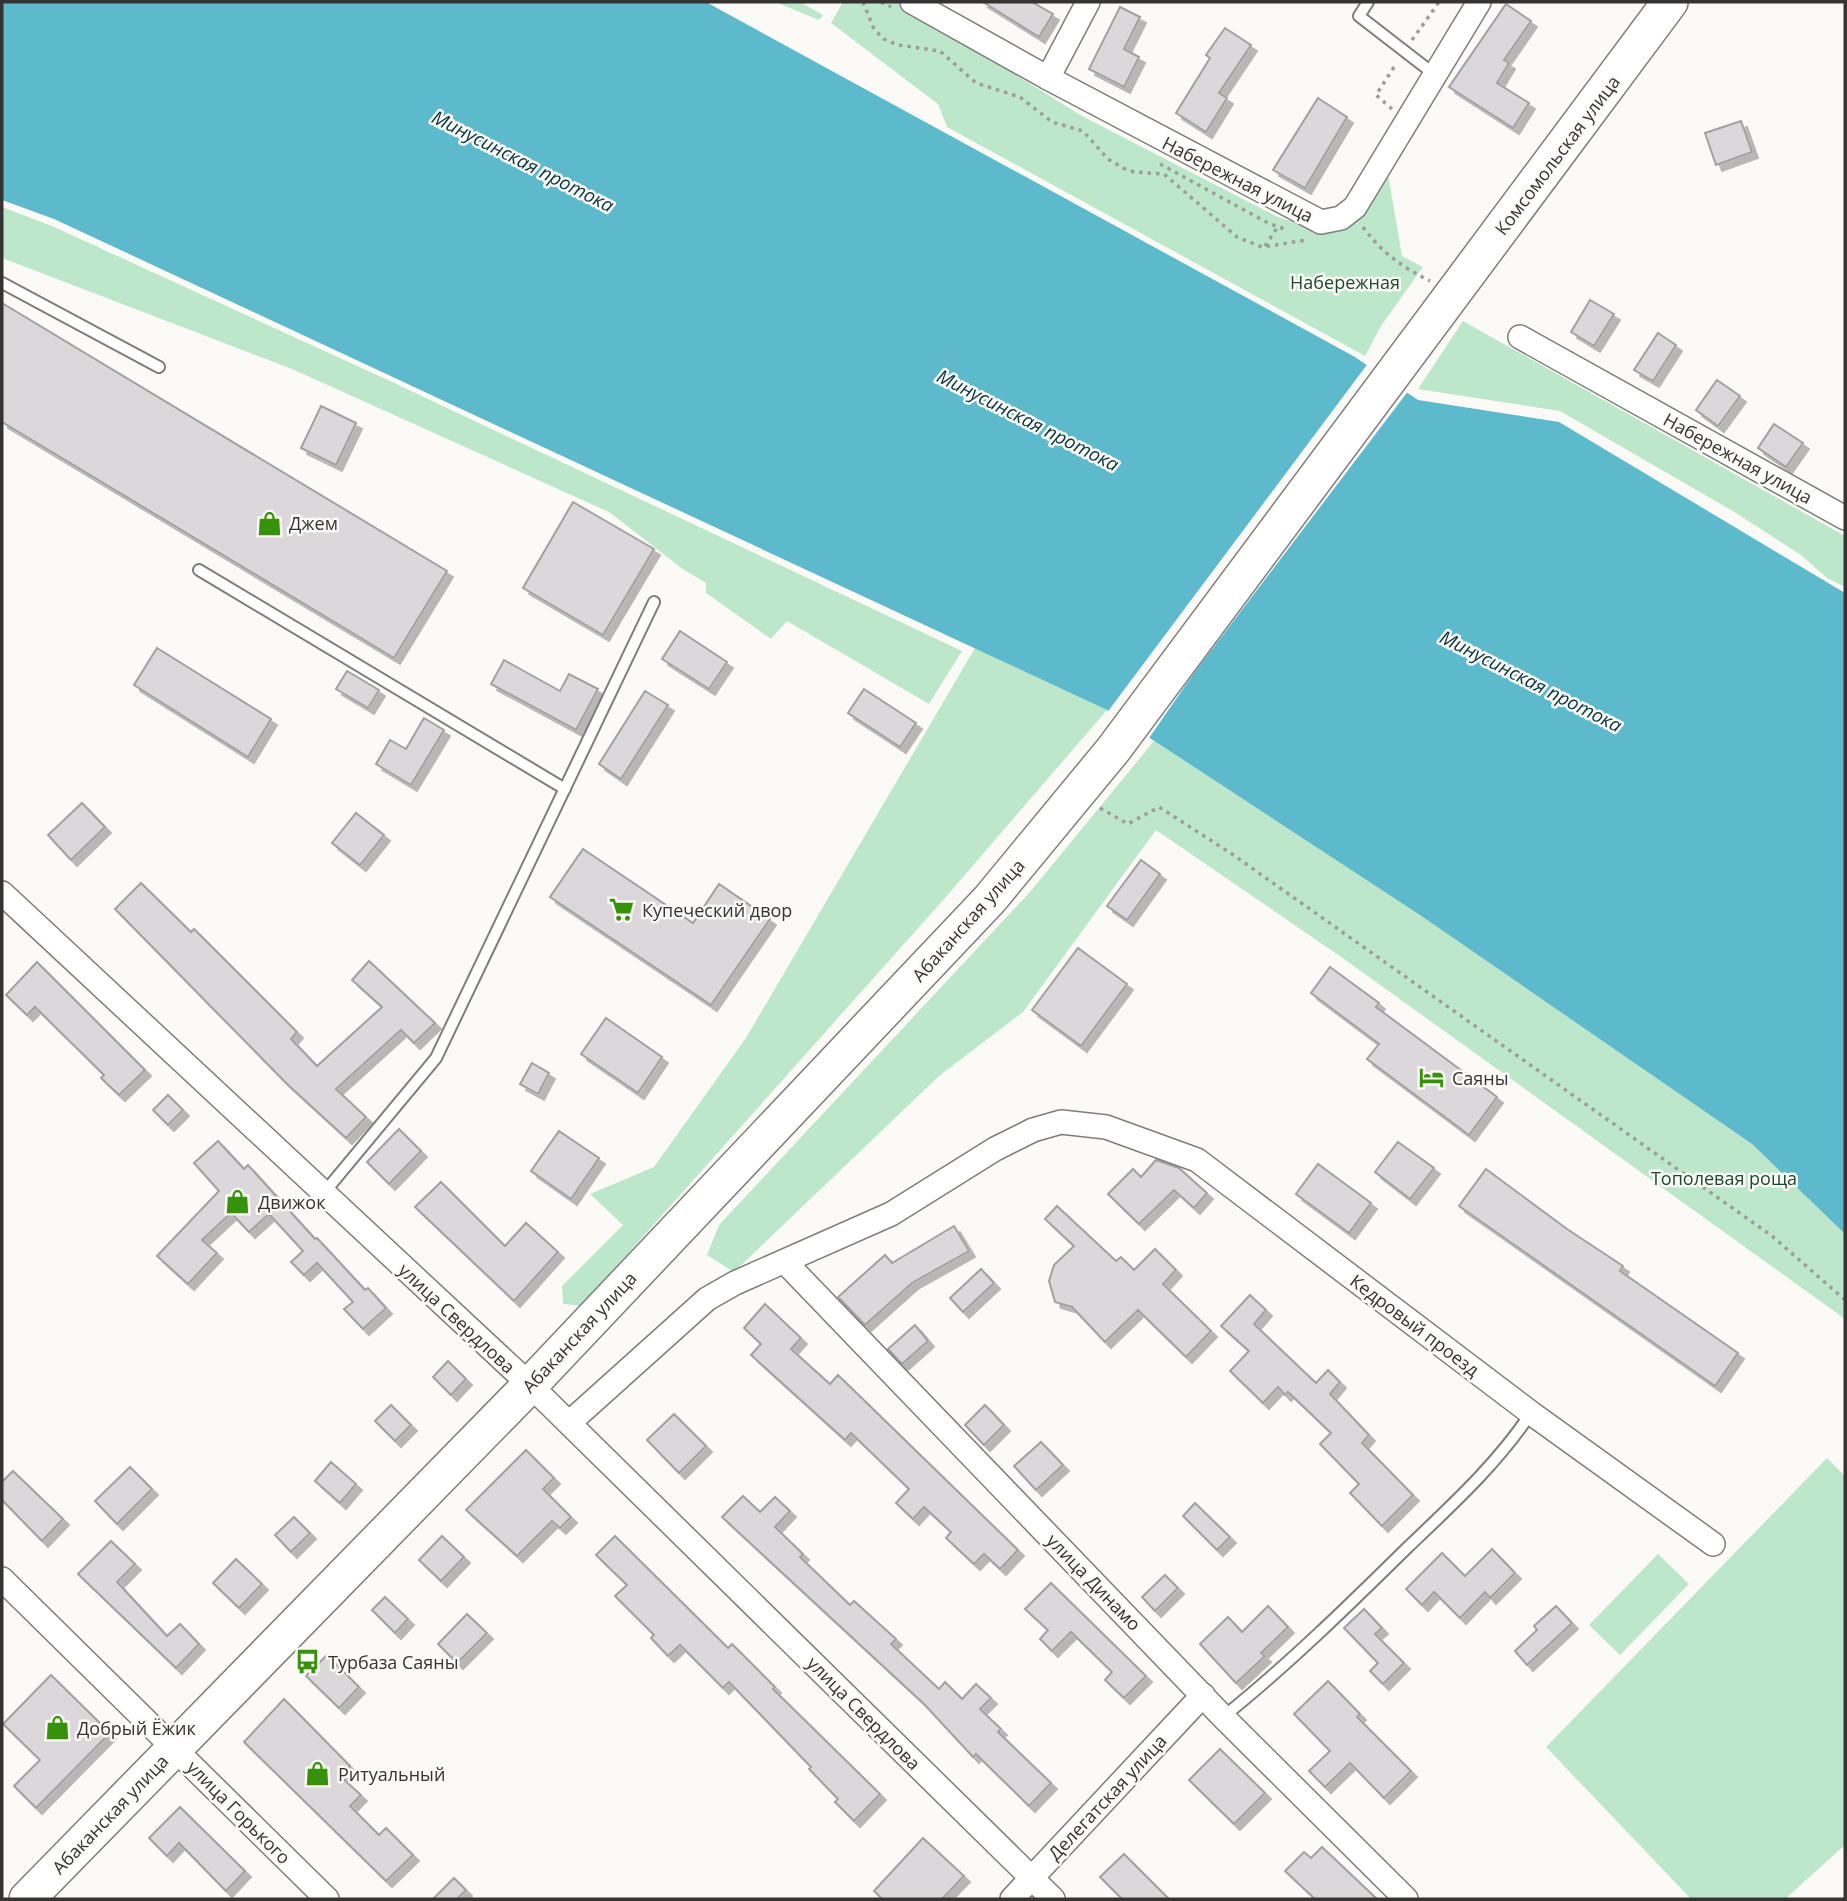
<svg xmlns="http://www.w3.org/2000/svg" width="1847" height="1901" font-family="'Open Sans',sans-serif">
	<defs>
		<filter id="shadow"><feDropShadow dx="6" dy="6" stdDeviation="0" flood-color="#0004"/></filter>
	</defs>
	<rect width="100%" height="100%" fill="#fcfaf6"/>
	<g fill="#bde7ca">
		<polygon points="775,2 800,2 823,15 819,20"/>
		<polygon points="843,2 899,2 1082,116 1278,217 1321,231 1355,224 1388,174 1402,256 1423,267 1381,326 1365,356 947,127 938,104 831,23"/>
		<polygon points="2,207 52,226 390,381 962,651 929,704 787,621 771,639 706,593 706,583 684,570 609,512 292,369 2,258"/>
		<polygon points="1463,321 1845,536 1845,587 1827,578 1801,555 1736,513 1560,411 1418,389"/>
		<polygon points="975,648 1107,710 945,898 581,1306 563,1304 562,1286 623,1225 590,1194 654,1167 746,1038"/>
		<polygon points="1154,741 1421,915 1752,1144 1845,1234 1845,1319 1344,959 1156,830 1023,1012 939,1076 734,1272 707,1255 719,1225 1030,892"/>
		<polygon points="1827,1458 1845,1476 1845,1845 1785,1899 1691,1899 1546,1747"/>
		<polygon points="1658,1554 1689,1584 1620,1655 1589,1625"/>
	</g>
	<polygon fill="#5db9cc" points="2,2 706,2 1355,357 1418,400 1559,422 1845,593 1845,1234 1752,1144 1420,915 1107,710 54,219 2,200"/>
	<polygon fill="#fcfaf6" points="1369,362 1409,390 1194,673 1147,741 1106,714"/>
	<g fill="#dbd7da" stroke="#a39fa2" stroke-width="2" filter="url(#shadow)">
		<polygon points="983,2 1032,2 1053,14 1039,37"/>
		<polygon points="1506,4 1531,21 1504,60 1509,63 1497,83 1529,103 1513,128 1449,87"/>
		<polygon points="1120,7 1140,17 1124,49 1139,57 1124,87 1089,69"/>
		<polygon points="1225,28 1251,45 1219,93 1227,98 1206,132 1176,113 1210,58 1206,55"/>
		<polygon points="1318,98 1347,117 1305,188 1273,170"/>
		<polygon points="1741,121 1752,152 1716,165 1705,133"/>
		<polygon points="1590,300 1614,314 1594,346 1571,332"/>
		<polygon points="2,303 447,571 394,658 2,422"/>
		<polygon points="1658,333 1676,345 1653,381 1634,370"/>
		<polygon points="1717,380 1740,396 1718,426 1696,410"/>
		<polygon points="321,406 356,423 336,465 301,448"/>
		<polygon points="1774,424 1803,443 1786,467 1758,448"/>
		<polygon points="573,502 654,549 603,635 523,588"/>
		<polygon points="680,631 727,662 709,689 662,659"/>
		<polygon points="157,648 271,719 248,757 134,685"/>
		<polygon points="504,660 560,691 569,674 598,689 576,730 491,684"/>
		<polygon points="347,671 379,690 368,708 336,689"/>
		<polygon points="864,689 916,723 900,747 848,713"/>
		<polygon points="645,691 668,705 621,779 599,764"/>
		<polygon points="424,718 444,730 411,785 376,764 390,740 406,749"/>
		<polygon points="82,803 105,827 71,860 48,835"/>
		<polygon points="356,813 384,835 360,865 332,843"/>
		<polygon points="583,849 693,923 719,884 770,919 711,1005 550,897"/>
		<polygon points="1141,860 1160,874 1127,920 1107,906"/>
		<polygon points="141,883 191,932 194,929 297,1032 291,1039 317,1066 382,1007 352,980 369,961 435,1023 414,1043 401,1030 336,1089 366,1117 346,1138 288,1085 115,909"/>
		<polygon points="1078,948 1127,984 1081,1046 1032,1010"/>
		<polygon points="37,962 145,1070 119,1095 101,1078 104,1075 35,1007 27,1015 6,995"/>
		<polygon points="1330,967 1379,1003 1376,1007 1497,1097 1469,1135 1367,1059 1379,1044 1311,993"/>
		<polygon points="606,1018 662,1057 638,1093 581,1054"/>
		<polygon points="532,1063 549,1073 538,1094 520,1084"/>
		<polygon points="168,1095 183,1110 168,1125 153,1110"/>
		<polygon points="399,1129 421,1151 389,1184 367,1162"/>
		<polygon points="559,1131 599,1158 571,1199 531,1171"/>
		<polygon points="218,1141 244,1169 248,1165 315,1239 317,1238 365,1290 368,1288 386,1308 363,1329 344,1309 353,1302 317,1263 304,1275 291,1262 303,1251 269,1214 249,1232 231,1213 202,1240 217,1253 188,1284 157,1256 219,1191 194,1163"/>
		<polygon points="1398,1142 1434,1168 1410,1199 1375,1172"/>
		<polygon points="1156,1160 1179,1168 1207,1193 1194,1208 1174,1190 1139,1224 1108,1194 1133,1169 1141,1177"/>
		<polygon points="1318,1164 1371,1203 1349,1233 1296,1194"/>
		<polygon points="1486,1169 1567,1229 1623,1266 1620,1271 1738,1353 1715,1386 1459,1206"/>
		<polygon points="441,1182 505,1246 526,1223 558,1252 514,1301 415,1207"/>
		<polygon points="1057,1206 1116,1261 1121,1257 1134,1270 1155,1249 1176,1270 1163,1284 1211,1331 1186,1357 1138,1310 1105,1342 1072,1307 1055,1302 1049,1281 1054,1265 1074,1246 1045,1219"/>
		<polygon points="954,1226 969,1251 912,1283 865,1325 838,1297 885,1255 892,1263"/>
		<polygon points="981,1269 994,1283 963,1312 950,1298"/>
		<polygon points="1250,1295 1266,1310 1254,1324 1316,1383 1328,1370 1340,1382 1330,1394 1369,1435 1362,1443 1413,1495 1382,1526 1350,1493 1359,1484 1320,1444 1331,1433 1288,1392 1285,1395 1278,1387 1263,1403 1230,1371 1249,1351 1221,1326"/>
		<polygon points="765,1304 801,1338 791,1349 830,1384 838,1375 1018,1550 1000,1569 984,1554 974,1564 946,1538 951,1532 924,1507 913,1519 896,1503 909,1489 851,1433 845,1440 751,1355 761,1344 744,1328"/>
		<polygon points="915,1325 928,1341 902,1364 888,1349"/>
		<polygon points="448,1361 466,1379 451,1395 433,1377"/>
		<polygon points="391,1405 411,1425 395,1441 375,1421"/>
		<polygon points="985,1405 1004,1425 984,1445 965,1425"/>
		<polygon points="674,1414 706,1446 679,1473 647,1440"/>
		<polygon points="1041,1442 1063,1465 1036,1490 1014,1466"/>
		<polygon points="526,1450 554,1478 543,1489 571,1517 560,1528 552,1521 517,1556 466,1510"/>
		<polygon points="331,1462 356,1484 340,1503 315,1481"/>
		<polygon points="130,1467 152,1489 117,1524 95,1501"/>
		<polygon points="13,1471 63,1519 42,1541 2,1500 2,1482"/>
		<polygon points="743,1496 760,1512 775,1497 790,1511 775,1527 803,1554 800,1557 850,1605 854,1601 896,1639 891,1644 939,1689 945,1682 962,1699 976,1684 991,1698 980,1709 1001,1729 998,1732 1051,1783 1029,1806 976,1754 973,1757 924,1704 722,1517"/>
		<polygon points="1195,1503 1230,1537 1217,1550 1183,1516"/>
		<polygon points="294,1517 310,1533 291,1552 275,1535"/>
		<polygon points="442,1536 464,1557 441,1581 419,1560"/>
		<polygon points="615,1536 728,1648 732,1644 775,1687 773,1689 880,1794 854,1821 835,1802 838,1799 809,1769 811,1767 729,1682 723,1688 680,1645 668,1656 651,1638 654,1635 615,1596 627,1585 596,1555"/>
		<polygon points="111,1541 135,1564 117,1582 167,1636 180,1624 199,1644 176,1668 78,1574"/>
		<polygon points="1492,1549 1515,1573 1490,1598 1485,1592 1460,1618 1434,1592 1422,1605 1406,1589 1442,1553 1465,1576"/>
		<polygon points="236,1559 262,1584 239,1608 213,1583"/>
		<polygon points="1165,1575 1178,1588 1155,1611 1142,1597"/>
		<polygon points="1051,1583 1146,1676 1124,1698 1105,1680 1112,1672 1071,1632 1052,1651 1040,1639 1048,1630 1025,1609"/>
		<polygon points="385,1597 408,1619 395,1633 372,1610"/>
		<polygon points="1268,1606 1288,1627 1261,1653 1265,1656 1236,1683 1200,1644 1228,1617 1242,1632"/>
		<polygon points="1556,1606 1572,1623 1527,1665 1515,1651 1537,1630 1534,1626"/>
		<polygon points="1364,1609 1382,1628 1375,1634 1404,1663 1383,1684 1370,1671 1378,1663 1344,1628"/>
		<polygon points="467,1614 487,1633 457,1663 438,1644"/>
		<polygon points="327,1655 359,1687 339,1708 306,1676"/>
		<polygon points="51,1675 110,1733 36,1808 14,1786 40,1760 3,1724"/>
		<polygon points="1328,1681 1360,1714 1357,1717 1411,1771 1384,1798 1350,1763 1325,1787 1309,1771 1330,1751 1294,1714"/>
		<polygon points="284,1699 350,1766 340,1776 361,1795 350,1806 379,1835 386,1828 413,1855 386,1881 244,1742"/>
		<polygon points="1220,1749 1265,1793 1234,1824 1189,1780"/>
		<polygon points="180,1807 245,1871 226,1891 179,1843 167,1856 149,1838"/>
		<polygon points="923,1838 964,1876 942,1899 882,1899 874,1891"/>
		<polygon points="1322,1847 1377,1899 1315,1899 1285,1871 1304,1852 1311,1858"/>
		<polygon points="1124,1854 1169,1899 1122,1899 1100,1877"/>
		<polygon points="454,1878 466,1890 457,1899 433,1899"/>
	</g>
	<g fill="none" stroke-linecap="round" stroke-linejoin="round">
		<defs>
			<g id="lane">
				<polyline points="1368,2 1359,16 1434,74"/>
				<polyline points="2,283 159,367"/>
				<polyline points="199,570 565,789"/>
				<polyline points="323,1194 436,1058 654,602"/>
				<path d="M 1223,1717 C 1289,1664 1348,1606 1408,1547 C 1452,1505 1497,1464 1531,1413"/>
			</g>
			<g id="street">
				<polyline points="912,2 1048,78 1321,222 1341,218 1355,207 1479,2"/>
				<polyline points="1048,78 1088,2"/>
				<polyline points="1520,337 1845,518"/>
				<polyline points="2,893 530,1385 1053,1899"/>
				<polyline points="785,1262 1223,1717 1406,1899"/>
				<polyline points="569,1423 707,1299 735,1283 891,1214 995,1149 1033,1130 1061,1122 1106,1127 1197,1160 1531,1413 1713,1544"/>
				<polyline points="2,1579 327,1899"/>
				<polyline points="1012,1899 1203,1695"/>
			</g>
			<polyline id="primary" points="27,1899 530,1385 990,899 1113,750 1670,2"/>
		</defs>
		<use href="#lane" stroke="#7f7d7a" stroke-width="14"/>
		<use href="#street" stroke="#7f7d7a" stroke-width="26"/>
		<use href="#primary" stroke="#7f7d7a" stroke-width="38"/>
		<g stroke="#9f9d9a" stroke-width="3.5" stroke-dasharray="3.5 5" stroke-linecap="butt">
			<polyline points="863,2 874,29 884,39 898,45 940,51 976,83 1020,97 1052,122 1083,131 1108,159 1123,168 1134,172 1164,174 1237,237 1262,247 1307,240"/>
			<polyline points="881,2 891,7"/>
			<polyline points="1412,40 1439,2"/>
			<polyline points="1392,109 1376,95 1396,64"/>
			<polyline points="1160,164 1268,223 1287,230"/>
			<path d="M 1363,227 C 1381,252 1402,267 1430,281"/>
			<polyline points="1265,246 1277,228"/>
			<polyline points="1100,808 1128,824 1159,807 1232,854 1772,1236 1845,1300"/>
		</g>
		<use href="#lane" stroke="#fff" stroke-width="10"/>
		<use href="#street" stroke="#fff" stroke-width="23"/>
		<use href="#primary" stroke="#fff" stroke-width="35"/>
	</g>
	<defs>
		<symbol id="shop-bare" viewBox="-9 -9 18 18"><path d="M-5-2.5h2.3a2.7 3.5 0 0 1 5.4 0H5L5.5 6h-11ZM-1.5-2.5h3a1.5 2.3 0 0 0-3 0Z" fill="#36920a" stroke="#fcfaf6" stroke-width="2.5" paint-order="stroke"/></symbol>
		<symbol id="supermarket-bare" viewBox="-9 -9 18 18"><path d="M-6-5.5h2.5l.6 2H6L4.5 2H-2.5L-4.4-4H-6ZM-1.5 3.2a1.3 1.3 0 1 0 .1 0ZM3 3.2a1.3 1.3 0 1 0 .1 0Z" fill="#36920a" stroke="#fcfaf6" stroke-width="2.5" paint-order="stroke"/></symbol>
		<symbol id="hotel-bare" viewBox="-9 -9 18 18"><path d="M-6-4.5h1.5V1H6V5H4.5V3h-9V5H-6ZM-4 0a1.8 1.8 0 1 1 3.6 0ZM.5 0V-2.5h3Q6-2.5 6 0Z" fill="#36920a" stroke="#fcfaf6" stroke-width="2.5" paint-order="stroke"/></symbol>
		<symbol id="bus-bare" viewBox="-9 -9 18 18"><path d="M-5-6H5V4H4V6H2V4H-2V6H-4V4H-5ZM-3.5-4V0h7V-4ZM-3.5 1.2v1.5H-2V1.2ZM2 1.2v1.5H3.5V1.2Z" fill="#36920a" stroke="#fcfaf6" stroke-width="2.5" paint-order="stroke"/></symbol>
	</defs>
	<g fill-rule="evenodd">
		<use href="#shop-bare" x="252" y="506" width="35" height="35"/>
		<use href="#supermarket-bare" x="604" y="892" width="35" height="35"/>
		<use href="#hotel-bare" x="1414" y="1060" width="35" height="35"/>
		<use href="#shop-bare" x="220" y="1184" width="35" height="35"/>
		<use href="#bus-bare" x="290" y="1644" width="35" height="35"/>
		<use href="#shop-bare" x="40" y="1710" width="35" height="35"/>
		<use href="#shop-bare" x="300" y="1756" width="35" height="35"/>
	</g>
	<g text-anchor="middle" dominant-baseline="central" stroke-width="5" stroke-linejoin="round" paint-order="stroke">
		<g font-size="18" fill="#353432" stroke="#fcfaf6">
			<text transform="translate(1557 155) rotate(-53)">Комсомольская улица</text>
			<text transform="translate(1238 179) rotate(27)">Набережная улица</text>
			<text transform="translate(1738 458) rotate(29)">Набережная улица</text>
			<text transform="translate(968 920) rotate(-48)">Абаканская улица</text>
			<text transform="translate(457 1318) rotate(43)">улица Свердлова</text>
			<text transform="translate(1415 1325) rotate(37)">Кедровый проезд</text>
			<text transform="translate(579 1332) rotate(-47)">Абаканская улица</text>
			<text transform="translate(1094 1582) rotate(46)">улица Динамо</text>
			<text transform="translate(864 1713) rotate(45)">улица Свердлова</text>
			<text transform="translate(1107 1797) rotate(-47)">Делегатская улица</text>
			<text transform="translate(239 1812) rotate(45)">улица Горького</text>
			<text transform="translate(110 1814) rotate(-46)">Абаканская улица</text>
		</g>
		<g font-size="18" fill="#1a4b2e" stroke="#fcfaf6">
			<text x="1345" y="282">Набережная</text>
			<text x="1724" y="1178">Тополевая роща</text>
		</g>
		<g font-size="18" fill="#353432" stroke="#fcfaf6" text-anchor="start">
			<text x="289" y="523">Джем</text>
			<text x="642" y="910">Купеческий двор</text>
			<text x="1452" y="1078">Саяны</text>
			<text x="258" y="1202">Движок</text>
			<text x="328" y="1662">Турбаза Саяны</text>
			<text x="77" y="1728">Добрый Ёжик</text>
			<text x="338" y="1774">Ритуальный</text>
		</g>
		<g font-size="19" font-style="italic" fill="#0a373f" stroke="#fcfaf6">
			<text transform="translate(523 161) rotate(27)">Минусинская протока</text>
			<text transform="translate(1028 420) rotate(27)">Минусинская протока</text>
			<text transform="translate(1531 681) rotate(27)">Минусинская протока</text>
		</g>
	</g>
	<rect width="1847" height="1901" fill="none" stroke="#353432" stroke-width="7"/>
</svg>
